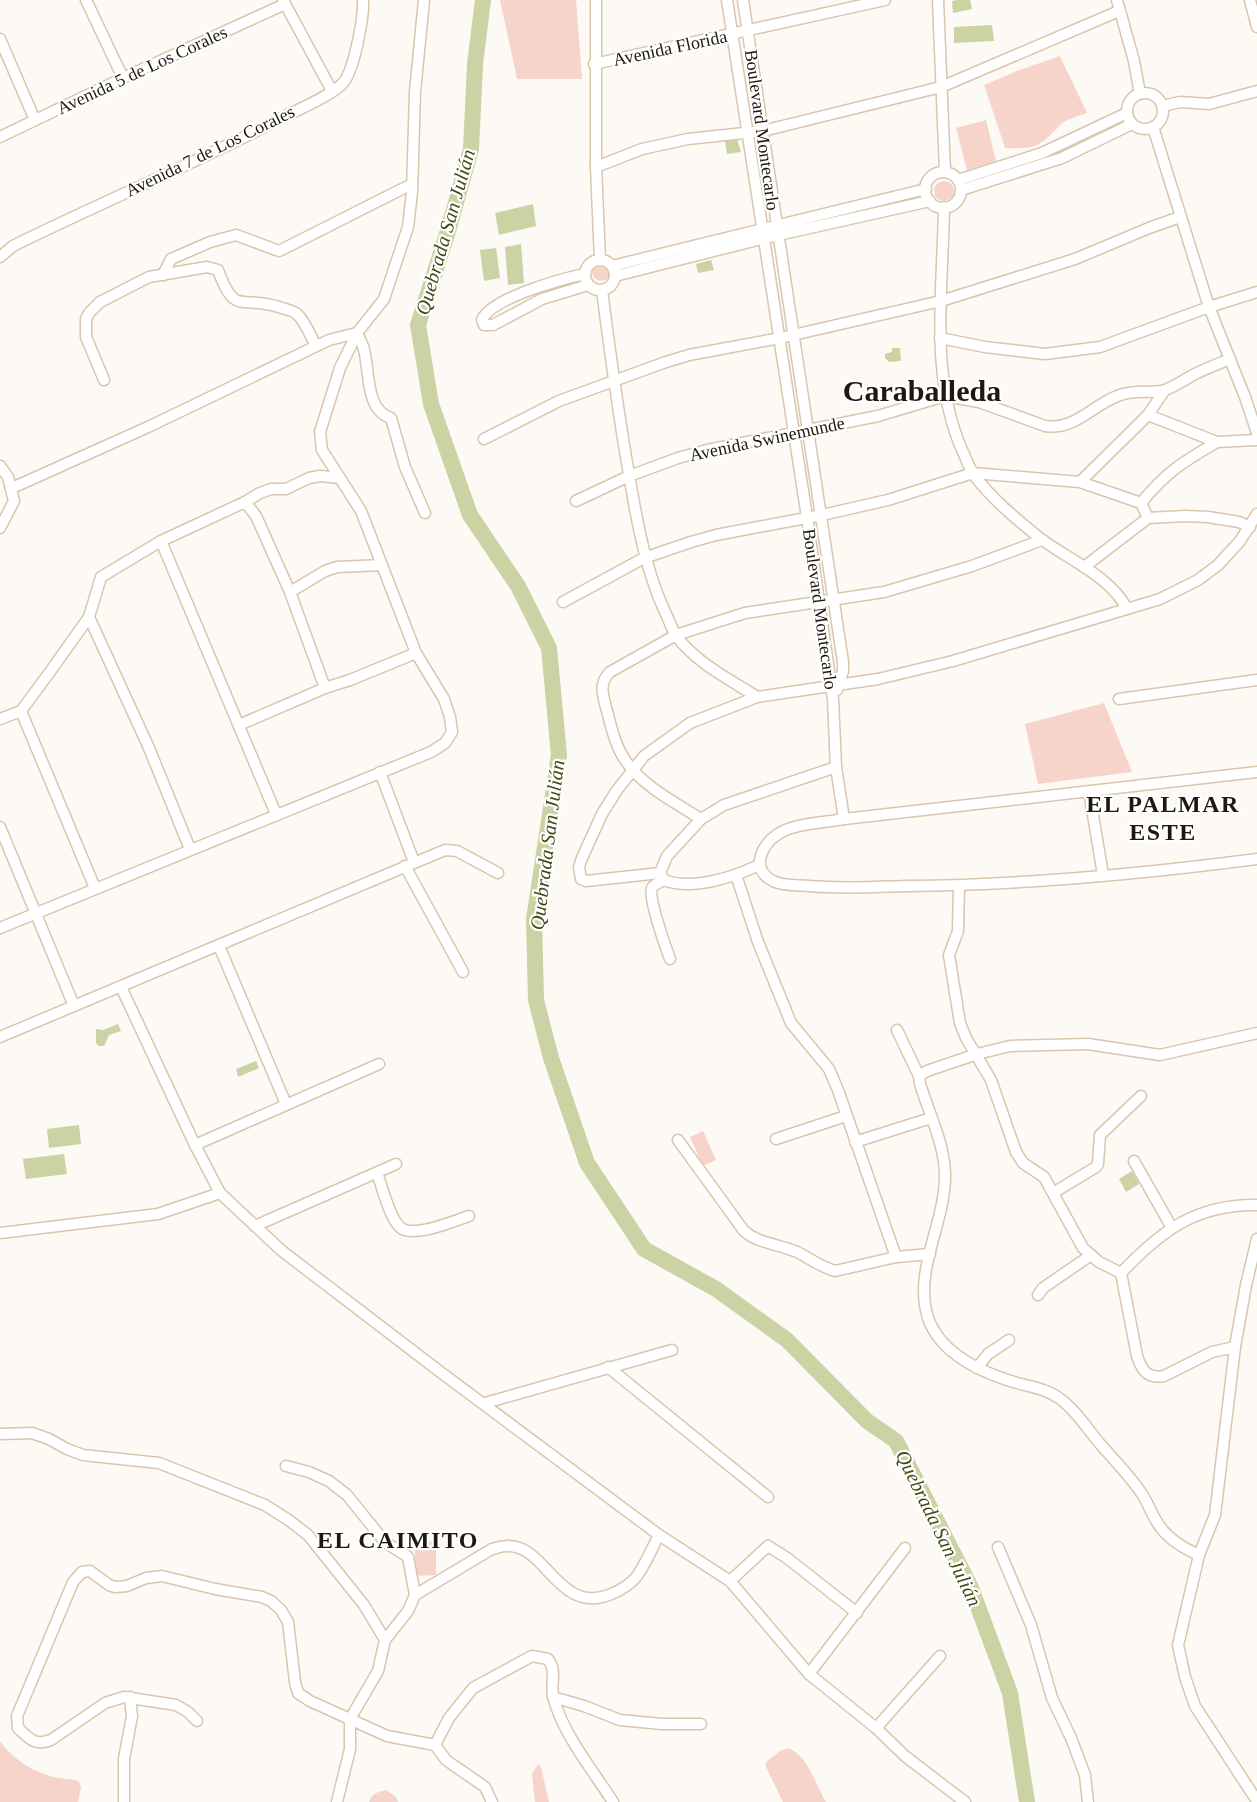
<svg xmlns="http://www.w3.org/2000/svg" width="1257" height="1802" font-family="'Times New Roman',serif">
	<rect width="100%" height="100%" fill="#fdfaf5"/>
	<g fill="#f7d4c9">
		<polygon points="500,0 576,0 582,79 517,79"/>
		<path d="M 1060,56 L 1087,113 C 1079,116 1066,119 1060,125 C 1039,147 1037,149 1005,148 L 984,85 L 1017,71 Z"/>
		<polygon points="986,120 996,161 967,170 956,128"/>
		<circle cx="944" cy="191" r="10"/>
		<circle cx="601" cy="272" r="9"/>
		<polygon points="1104,703 1132,772 1038,784 1025,724"/>
		<polygon points="703,1131 716,1160 703,1166 690,1137"/>
		<polygon points="415,1542 436,1542 436,1575 415,1576"/>
		<path d="M 0,1741 C 12,1758 30,1770 50,1776 C 59,1779 68,1778 79,1781 L 81,1787 L 78,1802 L 0,1802 Z"/>
		<path d="M 788,1748 C 808,1755 816,1786 826,1802 L 783,1802 L 766,1767 L 766,1762 L 780,1751 Z"/>
		<polygon points="538,1764 541,1767 549,1802 535,1802 532,1774"/>
		<path d="M 386,1790 L 396,1797 L 398,1802 L 369,1802 C 372,1793 378,1792 386,1790 Z"/>
	</g>
	<g fill="#cbd2a3">
		<polygon points="957,0 970,0 972,9 953,13 952,1"/>
		<polygon points="992,25 994,41 954,43 954,27"/>
		<polygon points="737,139 741,152 727,154 725,141"/>
		<polygon points="533,204 536,226 499,235 495,213"/>
		<polygon points="521,244 524,283 508,285 505,247"/>
		<polygon points="496,248 500,278 484,281 480,250"/>
		<polygon points="711,260 714,270 698,273 696,264"/>
		<polygon points="892,348 900,348 901,361 889,362 885,358 885,354 892,352"/>
		<polygon points="118,1024 121,1031 109,1035 104,1046 99,1046 96,1043 96,1029 103,1030"/>
		<polygon points="256,1061 259,1068 238,1077 236,1069"/>
		<polygon points="79,1125 81,1144 49,1148 47,1129"/>
		<polygon points="64,1154 67,1174 26,1179 23,1159"/>
		<polygon points="1132,1171 1139,1184 1126,1192 1119,1179"/>
	</g>
	<g fill="none" stroke-linecap="round" stroke-linejoin="round">
		<polyline stroke="#cbd2a3" stroke-width="16" points="483,0 475,64 471,149 448,231 418,325 431,404 470,515 518,586 549,648 559,755 534,919 536,1000 551,1058 587,1163 644,1249 716,1289 787,1340 867,1421 896,1441 971,1588 1010,1693 1027,1802"/>
		<defs>
			<g id="street">
				<polyline points="86,0 123,78"/>
				<polyline points="283,0 332,91"/>
				<polyline points="596,0 596,167 600,260"/>
				<polyline points="727,0 807,517 833,699 836,767 844,819"/>
				<polyline points="743,0 843,662 843,671 837,690"/>
				<polyline points="938,0 945,172"/>
				<polyline points="1117,0 1134,61 1140,94"/>
				<polyline points="1250,0 1257,27"/>
				<polyline points="0,39 35,120"/>
				<polyline points="594,64 885,0"/>
				<circle cx="1145" cy="111" r="18"/>
				<polyline points="1162,106 1180,102 1209,104 1257,91"/>
				<polyline points="1153,127 1209,307 1245,397 1257,433"/>
				<polyline points="0,137 123,78 285,4"/>
				<polyline points="596,167 642,149 688,139 763,131 941,87 1119,11"/>
				<circle cx="943" cy="190" r="18"/>
				<polyline points="958,180 1042,153 1127,113"/>
				<polyline points="961,190 1062,158 1132,124"/>
				<path d="M 944,207 C 943,288 929,374 962,450 C 966,458 969,468 974,475 C 991,498 1014,517 1036,535 C 1064,558 1110,575 1127,609"/>
				<path d="M 0,257 L 13,246 C 100,203 189,166 276,121 C 294,111 330,97 343,83 C 354,71 364,17 363,0"/>
				<circle cx="600" cy="275" r="15"/>
				<polyline points="612,266 926,189"/>
				<path d="M 584,274 C 562,279 491,298 482,320 L 484,325 L 493,325 L 542,299 L 588,285"/>
				<polyline points="163,275 171,259 210,242 236,235 279,251 412,184"/>
				<polyline points="615,276 765,238 930,201"/>
				<path d="M 602,290 C 611,361 621,432 634,503 C 641,541 649,577 665,612 C 669,620 672,630 677,637 C 698,664 729,679 757,697"/>
				<polyline points="940,338 985,347 1045,354 1100,347 1209,307 1257,292"/>
				<path d="M 104,380 L 86,337 L 86,319 L 89,313 L 100,302 L 149,277 L 207,267 L 218,270 C 235,317 241,295 279,307 C 284,309 292,310 297,314 C 305,321 311,337 316,346"/>
				<polyline points="1148,415 1217,442 1257,440"/>
				<polyline points="484,439 559,401 663,363 689,355 780,338 941,301 1075,259 1149,228 1180,217"/>
				<polyline points="0,466 8,477 14,501 0,528"/>
				<polyline points="1080,482 1148,415 1164,391"/>
				<path d="M 12,488 L 148,427 L 329,340 L 357,333 C 359,338 363,344 364,350 C 370,372 365,410 391,418 L 405,467 L 425,513"/>
				<path d="M 576,501 L 629,476 L 678,458 L 707,450 L 878,416 L 945,396 L 979,402 L 1045,426 C 1075,431 1093,404 1120,395 C 1134,390 1148,393 1162,391 C 1173,388 1185,379 1195,374 C 1207,368 1218,364 1230,359"/>
				<polyline points="245,502 260,493 271,489 286,489 309,478 320,476 340,478"/>
				<path d="M 1141,503 C 1166,472 1183,462 1217,442"/>
				<polyline points="161,541 276,814"/>
				<polyline points="1084,567 1148,518 1185,516 1208,517 1239,522 1250,527"/>
				<polyline points="290,592 325,571 337,567 382,565"/>
				<polyline points="563,602 644,558 691,542 716,535 822,515 888,500 973,473 1080,482 1141,503 1148,518"/>
				<polyline points="89,617 149,748 190,849"/>
				<polyline points="1119,699 1257,680"/>
				<polyline points="21,711 95,888"/>
				<polyline points="0,719 21,711 52,669 89,617 101,577 161,541 245,502 256,516 290,592 325,688"/>
				<polyline points="239,725 325,688 350,680 416,653"/>
				<polyline points="380,772 414,862"/>
				<path d="M 1257,772 L 844,819 C 823,823 796,823 778,834 C 761,845 750,870 773,881 C 782,886 798,885 809,886 C 842,889 875,887 908,886 C 1025,885 1142,874 1257,859"/>
				<polyline points="1089,791 1103,875"/>
				<path d="M 701,819 C 673,801 639,785 622,755 C 614,742 611,726 607,711 C 603,696 598,684 610,672 L 676,635 L 745,613 L 884,592 L 972,566 L 1042,540"/>
				<polyline points="0,827 74,1006"/>
				<path d="M 759,865 C 734,877 692,891 664,880 L 660,873 L 667,856 L 701,819 L 724,805 L 836,767"/>
				<polyline points="405,866 463,972"/>
				<polyline points="660,873 586,881 581,879 579,867 582,858 602,814 617,790 644,756 690,723 757,697 878,679 953,661 1160,599 1198,580 1218,565 1240,541 1257,514"/>
				<polyline points="736,875 758,942 791,1023 829,1069 838,1090 896,1257"/>
				<path d="M 664,880 C 661,882 654,884 652,888 C 647,895 666,948 670,959"/>
				<path d="M 959,886 L 958,931 L 949,955 L 960,1023 L 966,1038 L 991,1080 L 1016,1152 L 1023,1163 L 1044,1177 L 1083,1248 L 1099,1262 L 1121,1273 L 1137,1356 C 1142,1371 1148,1379 1164,1376 L 1212,1352 L 1235,1347"/>
				<polyline points="0,928 431,752 445,743 452,732 450,717 444,699 416,653 361,511 322,450 320,432 340,368 357,333 384,299 408,227 412,192 415,92 424,0"/>
				<polyline points="219,946 286,1104"/>
				<polyline points="121,987 195,1145 220,1193 282,1251 443,1374 659,1535 730,1581 809,1674 876,1728 905,1756 965,1802"/>
				<path d="M 897,1030 L 919,1076 L 920,1084 C 929,1113 945,1145 945,1176 C 945,1224 913,1271 928,1318 C 941,1355 983,1373 1017,1383 C 1031,1387 1047,1389 1059,1398 C 1076,1410 1088,1430 1101,1445 C 1115,1461 1130,1476 1142,1494 C 1148,1503 1151,1513 1157,1522 C 1166,1538 1183,1548 1199,1555"/>
				<polyline points="0,1037 445,850 457,851 498,873"/>
				<polyline points="919,1076 927,1071 977,1054 1010,1046 1088,1044 1160,1055 1257,1033"/>
				<polyline points="776,1139 846,1116"/>
				<path d="M 678,1140 L 744,1231 C 759,1244 779,1244 797,1252 C 809,1258 821,1267 835,1271 L 896,1257 L 930,1254"/>
				<polyline points="855,1142 931,1118"/>
				<polyline points="195,1145 379,1064"/>
				<polyline points="1134,1161 1172,1228"/>
				<path d="M 377,1173 C 382,1186 390,1220 401,1228 C 414,1238 454,1221 469,1216"/>
				<polyline points="1053,1193 1096,1167 1098,1164 1100,1135 1141,1096"/>
				<polyline points="255,1226 396,1164"/>
				<polyline points="0,1233 158,1214 220,1193"/>
				<polyline points="1257,1239 1246,1285 1235,1347 1215,1515 1199,1555 1178,1645 1185,1677 1195,1706 1257,1801"/>
				<path d="M 1121,1273 C 1161,1231 1196,1204 1257,1205"/>
				<polyline points="1038,1295 1043,1288 1091,1255"/>
				<polyline points="608,1367 768,1497"/>
				<polyline points="977,1368 988,1354 1009,1340"/>
				<polyline points="485,1403 672,1350"/>
				<polyline points="0,1434 32,1433 49,1439 67,1449 83,1455 159,1463 265,1505 290,1521 308,1535 364,1605 385,1640"/>
				<polyline points="286,1466 309,1472 329,1481 347,1495 385,1542 408,1557 415,1595"/>
				<polyline points="998,1547 1031,1625 1052,1698 1071,1738 1085,1775 1088,1802"/>
				<polyline points="730,1581 768,1546 787,1558 857,1613"/>
				<polyline points="809,1674 905,1548"/>
				<polyline points="553,1697 584,1706 620,1720 662,1724 701,1724"/>
				<path d="M 197,1721 L 188,1712 L 176,1705 L 124,1697 L 105,1703 L 51,1740 C 34,1746 30,1739 18,1728 L 17,1716 L 73,1582 L 82,1572 L 90,1571 L 109,1585 L 115,1587 L 127,1586 L 146,1578 L 162,1576 L 215,1589 L 262,1597 L 271,1601 L 281,1610 L 288,1622 L 295,1682 L 298,1693 L 310,1701 L 387,1736 L 435,1745 L 446,1760 L 485,1787 L 492,1802"/>
				<polyline points="876,1728 940,1656"/>
				<path d="M 435,1745 L 449,1718 L 473,1688 L 532,1656 L 548,1659 C 558,1672 549,1685 554,1700 C 565,1737 592,1769 613,1802"/>
				<polyline points="124,1802 124,1759 132,1716 130,1697"/>
				<path d="M 337,1802 L 350,1749 L 350,1719 L 378,1671 L 385,1640 L 408,1611 L 415,1595 L 492,1549 C 497,1548 502,1546 506,1546 C 546,1543 557,1614 609,1595 C 620,1591 633,1583 639,1573 C 647,1561 652,1548 659,1535"/>
			</g>
		</defs>
		<use href="#street" stroke="#d8c6ad" stroke-width="13"/>
		<use href="#street" stroke="#fff" stroke-width="10"/>
	</g>
	<g text-anchor="middle" dominant-baseline="central" stroke-width="4.5" stroke-linejoin="round" paint-order="stroke">
		<g font-size="18" fill="#1e180f" stroke="#fff">
			<text transform="translate(670 48) rotate(-12)">Avenida Florida</text>
			<text transform="translate(142 70) rotate(-25)">Avenida 5 de Los Corales</text>
			<text transform="translate(762 130) rotate(82)">Boulevard Montecarlo</text>
			<text transform="translate(210 151) rotate(-26)">Avenida 7 de Los Corales</text>
			<text transform="translate(767 439) rotate(-12)">Avenida Swinemunde</text>
			<text transform="translate(820 609) rotate(82)">Boulevard Montecarlo</text>
		</g>
		<g font-size="20" font-style="italic" fill="#444914" stroke="#fff">
			<text transform="translate(445 232) rotate(-74)">Quebrada San Julián</text>
			<text transform="translate(547 845) rotate(-83)">Quebrada San Julián</text>
			<text transform="translate(939 1528) rotate(64)">Quebrada San Julián</text>
		</g>
		<g font-size="24" font-weight="bold" letter-spacing="1.5" fill="#1e180f" stroke="#fff">
			<text x="1163" y="804">EL PALMAR<tspan x="1163" dy="28">ESTE</tspan></text>
			<text x="398" y="1540">EL CAIMITO</text>
		</g>
		<g font-size="30" font-weight="bold" fill="#1e180f" stroke="#fff">
			<text x="922" y="390">Caraballeda</text>
		</g>
	</g>
</svg>
